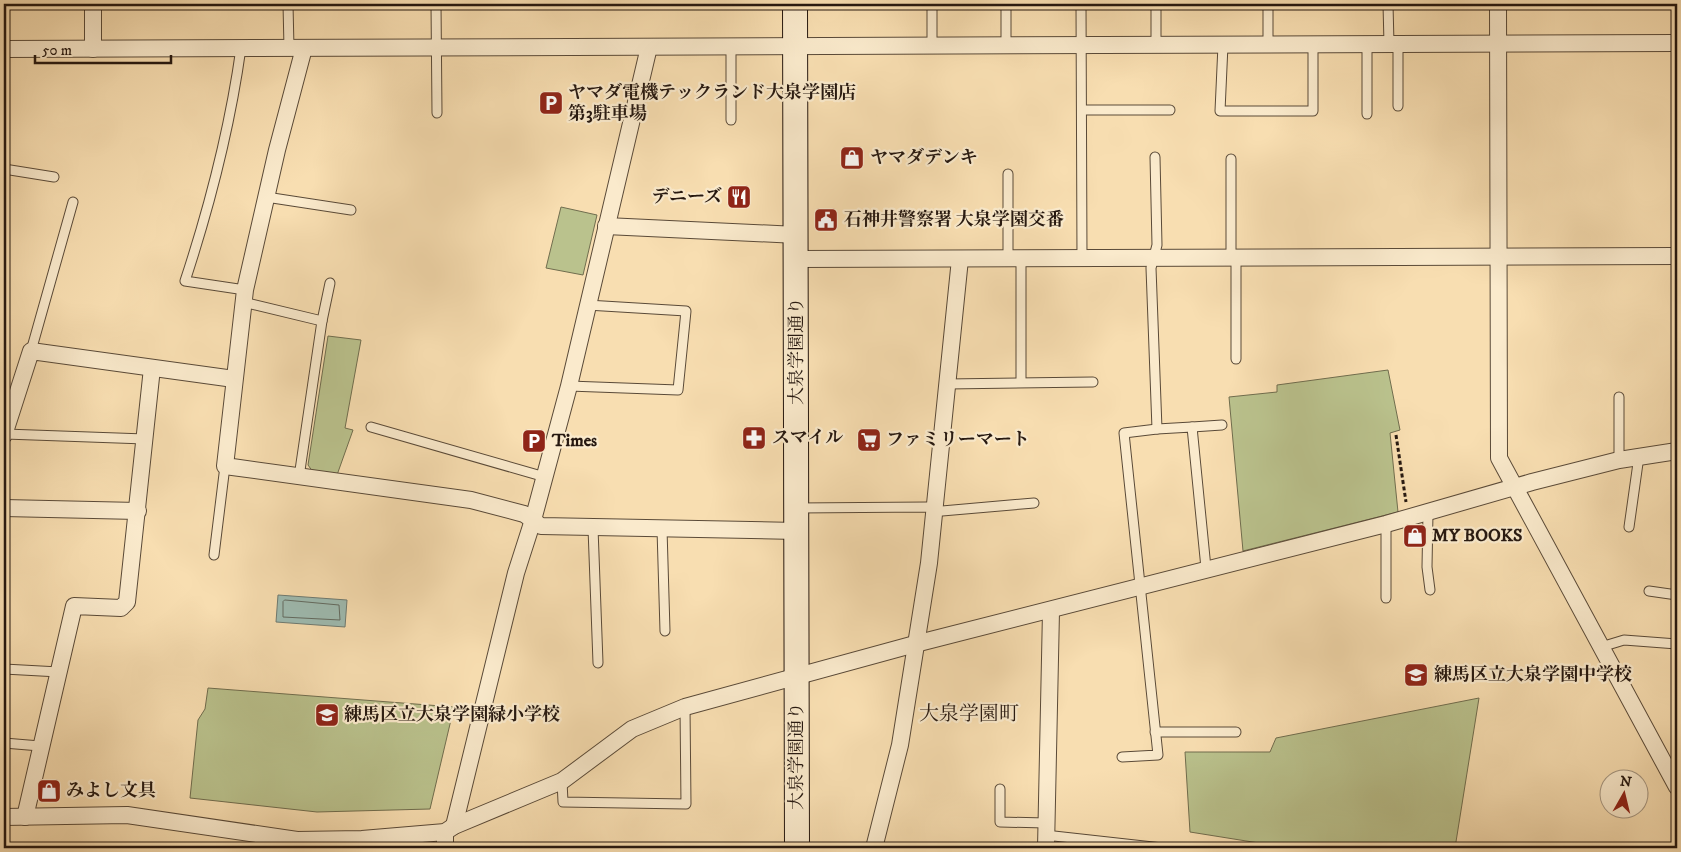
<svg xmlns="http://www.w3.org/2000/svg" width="1681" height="852" font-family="'IM FELL DW Pica','Noto Serif JP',serif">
	<rect width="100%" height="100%" fill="#f8deb1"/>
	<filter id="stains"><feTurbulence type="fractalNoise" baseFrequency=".004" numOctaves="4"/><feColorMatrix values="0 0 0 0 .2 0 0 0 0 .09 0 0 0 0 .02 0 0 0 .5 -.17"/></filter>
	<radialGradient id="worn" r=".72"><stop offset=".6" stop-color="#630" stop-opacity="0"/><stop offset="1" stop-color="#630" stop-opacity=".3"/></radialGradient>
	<g fill="#bac28d" stroke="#706d4e">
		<polygon points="561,207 597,215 583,275 546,268"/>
		<polygon points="328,336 361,340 345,428 353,430 337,475 313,472 308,465"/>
		<polygon points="1388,370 1400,430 1390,433 1398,512 1243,551 1229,397 1277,392 1277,385"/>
		<polygon points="208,688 454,707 430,809 317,812 190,798 198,720 205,709"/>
		<polygon points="1479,698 1455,848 1290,848 1190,832 1185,752 1270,752 1276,738"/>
	</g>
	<polygon fill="#9ebbb1" stroke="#6e7a71" points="278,595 347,600 345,627 276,622"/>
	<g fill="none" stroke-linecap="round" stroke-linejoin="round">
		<polygon stroke="#626a60" stroke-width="1" points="285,600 339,605 340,620 283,617 283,602"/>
		<defs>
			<g id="lane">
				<polyline points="288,4 289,48"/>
				<polyline points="436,4 437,113"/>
				<polyline points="932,4 932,45"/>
				<polyline points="1006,4 1006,45"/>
				<polyline points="1081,4 1082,258"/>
				<polyline points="1156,4 1156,45"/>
				<polyline points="1268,4 1268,44"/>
				<polyline points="1388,4 1389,44"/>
				<polyline points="1398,44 1398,106"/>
				<polyline points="1223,45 1220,111 1313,111 1313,44"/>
				<polyline points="731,46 731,120"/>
				<path d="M 241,48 C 230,127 210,205 185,281 L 245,290"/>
				<polyline points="1082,110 1170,110"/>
				<polyline points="1367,114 1367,44"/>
				<polyline points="1155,157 1157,245 1151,268 1157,429 1192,427 1206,568"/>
				<polyline points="1231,159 1231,257"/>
				<polyline points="4,169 54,177"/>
				<polyline points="266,197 351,210"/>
				<polyline points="1236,257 1236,359"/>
				<polyline points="1008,259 1008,174"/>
				<polyline points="1021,259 1021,382"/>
				<polyline points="243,302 322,321"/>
				<polyline points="31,351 73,202"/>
				<polyline points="947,384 1093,382"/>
				<polyline points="569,386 678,390 686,311 587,305"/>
				<polyline points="1619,397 1619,460"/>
				<polyline points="371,427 545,477"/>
				<polyline points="1192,427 1222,425"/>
				<polyline points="5,434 145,439"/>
				<polyline points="299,477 322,321 330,283"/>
				<polyline points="797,508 927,507 942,511 1034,503"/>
				<polyline points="1428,513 1427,567 1430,590"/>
				<polyline points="1386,524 1386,598"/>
				<polyline points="1629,527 1639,456"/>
				<polyline points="593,528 598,663"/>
				<polyline points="662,529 665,631"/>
				<polyline points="214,555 225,466"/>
				<polyline points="1649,591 1677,595"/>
				<polyline points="1601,647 1624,640 1677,644"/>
				<polyline points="4,669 59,672"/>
				<polyline points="1155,732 1236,732"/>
				<polyline points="4,743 40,746"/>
				<polyline points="1122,757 1158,755 1124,433 1157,429"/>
				<polyline points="562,781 563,802 686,804 685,707"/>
				<polyline points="1000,789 1000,822 1046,823"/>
				<polyline points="1045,835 1162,848"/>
			</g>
			<g id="street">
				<polyline points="93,4 93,49"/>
				<polyline points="1498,4 1499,458 1677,787"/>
				<polyline points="304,48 277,150 245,290 225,466 471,500 524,514 541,526 797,531"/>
				<polyline points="4,49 1677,43"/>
				<polyline points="606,226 797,235"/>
				<polyline points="797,259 1677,256"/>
				<polyline points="4,435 31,351 234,379"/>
				<polyline points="4,508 138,511"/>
				<polyline points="4,817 127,815 297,840 362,839 445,832 454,826 562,781 632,729 685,707 915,644 1386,524 1532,482 1619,460 1677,451"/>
				<polyline points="25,817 74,606 121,608 127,602 152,368"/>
				<polyline points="454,826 516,573 533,520 569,386 649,47"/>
				<polyline points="445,848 445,832"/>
				<polyline points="874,848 900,745 929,563 960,259"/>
				<polyline points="1046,848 1051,611"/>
			</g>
			<polyline id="secondary" points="795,4 797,848"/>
		</defs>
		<use href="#lane" stroke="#5a4a38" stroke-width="11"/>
		<use href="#street" stroke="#5a4a38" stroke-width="18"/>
		<use href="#secondary" stroke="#261810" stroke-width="26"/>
		<polyline stroke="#261810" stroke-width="3" stroke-dasharray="4 2.5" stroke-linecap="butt" points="1396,435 1406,502"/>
		<use href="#lane" stroke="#faeacc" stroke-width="9"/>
		<use href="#street" stroke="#faeacc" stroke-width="16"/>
		<use href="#secondary" stroke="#faeacc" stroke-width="24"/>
	</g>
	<defs>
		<symbol id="parking-square" viewBox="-11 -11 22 22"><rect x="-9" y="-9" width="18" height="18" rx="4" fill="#8f2418" stroke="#faeacc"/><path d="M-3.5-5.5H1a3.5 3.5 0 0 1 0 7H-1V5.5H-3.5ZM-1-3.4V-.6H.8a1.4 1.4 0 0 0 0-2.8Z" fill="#fff"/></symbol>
		<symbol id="shop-square" viewBox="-11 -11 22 22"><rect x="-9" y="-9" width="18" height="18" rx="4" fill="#8f2418" stroke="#faeacc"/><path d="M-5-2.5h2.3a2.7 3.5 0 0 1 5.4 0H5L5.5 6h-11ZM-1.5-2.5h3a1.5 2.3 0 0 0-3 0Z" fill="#fff"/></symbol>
		<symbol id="restaurant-square" viewBox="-11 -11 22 22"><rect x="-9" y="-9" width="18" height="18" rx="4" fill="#8f2418" stroke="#faeacc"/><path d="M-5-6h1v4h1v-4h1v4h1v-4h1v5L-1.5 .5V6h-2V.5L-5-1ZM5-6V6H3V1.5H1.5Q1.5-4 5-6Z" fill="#fff"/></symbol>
		<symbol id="civic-square" viewBox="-11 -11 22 22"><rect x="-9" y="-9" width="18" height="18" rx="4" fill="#8f2418" stroke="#faeacc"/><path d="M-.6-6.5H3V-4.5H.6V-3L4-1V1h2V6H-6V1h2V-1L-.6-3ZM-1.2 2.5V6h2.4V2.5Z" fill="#fff"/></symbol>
		<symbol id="pharmacy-square" viewBox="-11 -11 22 22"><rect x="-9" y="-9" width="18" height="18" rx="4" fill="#8f2418" stroke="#faeacc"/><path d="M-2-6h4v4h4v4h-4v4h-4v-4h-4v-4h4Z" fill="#fff"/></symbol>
		<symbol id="supermarket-square" viewBox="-11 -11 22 22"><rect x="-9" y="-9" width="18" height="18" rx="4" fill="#8f2418" stroke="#faeacc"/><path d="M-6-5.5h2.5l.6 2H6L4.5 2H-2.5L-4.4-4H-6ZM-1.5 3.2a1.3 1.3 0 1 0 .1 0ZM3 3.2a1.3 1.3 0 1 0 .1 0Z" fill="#fff"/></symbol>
		<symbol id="school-square" viewBox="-11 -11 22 22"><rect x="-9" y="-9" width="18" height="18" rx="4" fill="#8f2418" stroke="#faeacc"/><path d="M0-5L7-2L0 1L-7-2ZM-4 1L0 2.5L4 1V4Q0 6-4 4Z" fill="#fff"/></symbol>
	</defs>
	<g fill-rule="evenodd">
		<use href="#parking-square" x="537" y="89" width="28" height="28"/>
		<use href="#shop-square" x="838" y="144" width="28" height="28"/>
		<use href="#restaurant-square" x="725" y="183" width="28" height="28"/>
		<use href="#civic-square" x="812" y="206" width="28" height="28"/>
		<use href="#pharmacy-square" x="740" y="424" width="28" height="28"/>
		<use href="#supermarket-square" x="855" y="426" width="28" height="28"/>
		<use href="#parking-square" x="520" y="427" width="28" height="28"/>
		<use href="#shop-square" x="1401" y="522" width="28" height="28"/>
		<use href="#school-square" x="1402" y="661" width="28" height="28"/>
		<use href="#school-square" x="313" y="701" width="28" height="28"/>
		<use href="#shop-square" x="35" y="777" width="28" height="28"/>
	</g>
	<g text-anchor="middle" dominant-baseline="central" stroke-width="4.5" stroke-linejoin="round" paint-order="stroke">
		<g font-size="18" font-weight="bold" fill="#261810" stroke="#faeacc" text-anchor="start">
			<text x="568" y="93">ヤマダ電機テックランド大泉学園店<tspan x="568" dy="21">第3駐車場</tspan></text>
			<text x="870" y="158">ヤマダデンキ</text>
			<text x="722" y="197" text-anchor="end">デニーズ</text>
			<text x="844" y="220">石神井警察署 大泉学園交番</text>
			<text x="772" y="438">スマイル</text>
			<text x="886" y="440">ファミリーマート</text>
			<text x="552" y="441">Times</text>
			<text x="1432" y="536">MY BOOKS</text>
			<text x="1434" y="675">練馬区立大泉学園中学校</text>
			<text x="344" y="715">練馬区立大泉学園緑小学校</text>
			<text x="66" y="791">みよし文具</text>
		</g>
		<g font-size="18" fill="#261810" stroke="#faeacc">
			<text transform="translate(797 351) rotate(-90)">大泉学園通り</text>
			<text transform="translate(797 756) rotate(-90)">大泉学園通り</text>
		</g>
		<g font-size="20" fill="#261810" stroke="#faeacc">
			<text x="969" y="714">大泉学園町</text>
		</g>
	</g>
	<rect width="1681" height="852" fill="none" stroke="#f8deb1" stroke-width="20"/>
	<rect x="5" y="5" width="1671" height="842" fill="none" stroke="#261810" stroke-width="2.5"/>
	<rect x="10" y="10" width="1661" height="832" fill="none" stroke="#261810"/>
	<g transform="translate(1624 794) rotate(8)"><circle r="24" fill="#faeacc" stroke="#a59681"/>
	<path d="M0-4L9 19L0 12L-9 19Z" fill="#8f2418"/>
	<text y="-8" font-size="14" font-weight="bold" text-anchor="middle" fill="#261810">N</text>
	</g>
	<path d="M35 55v8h136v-8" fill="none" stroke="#261810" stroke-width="2.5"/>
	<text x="42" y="55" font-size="15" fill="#261810" stroke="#faeacc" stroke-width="4" paint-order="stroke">50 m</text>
	<rect width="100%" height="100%" filter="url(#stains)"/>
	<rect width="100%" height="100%" fill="url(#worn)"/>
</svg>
